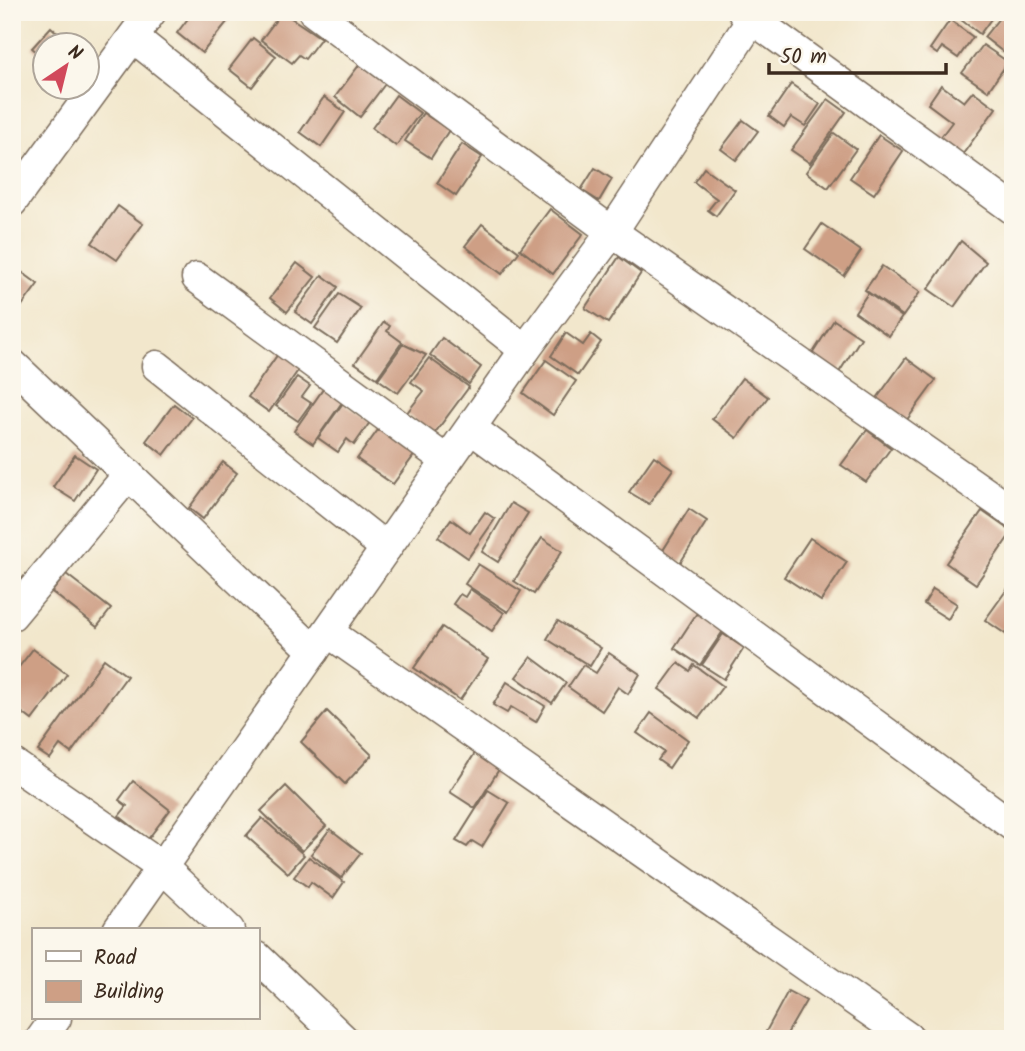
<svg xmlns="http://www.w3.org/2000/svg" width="1025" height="1051" font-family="Kalam,sans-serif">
	<rect width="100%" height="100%" fill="#fbf7ec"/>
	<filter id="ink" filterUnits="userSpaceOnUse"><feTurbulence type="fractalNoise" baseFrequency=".0143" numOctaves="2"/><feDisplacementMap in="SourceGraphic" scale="14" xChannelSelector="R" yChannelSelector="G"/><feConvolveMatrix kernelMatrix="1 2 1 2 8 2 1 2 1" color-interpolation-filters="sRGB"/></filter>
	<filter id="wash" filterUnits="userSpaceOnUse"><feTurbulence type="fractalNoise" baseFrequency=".00686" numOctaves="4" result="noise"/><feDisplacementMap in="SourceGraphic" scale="28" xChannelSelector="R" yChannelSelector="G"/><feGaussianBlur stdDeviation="1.57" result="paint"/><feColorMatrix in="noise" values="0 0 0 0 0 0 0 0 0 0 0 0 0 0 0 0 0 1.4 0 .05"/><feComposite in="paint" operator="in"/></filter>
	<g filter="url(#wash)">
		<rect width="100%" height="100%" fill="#f2e7cc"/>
		<g id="blocks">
			<g fill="#ce9f85">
				<polygon points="193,12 227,12 232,16 202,53 177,33"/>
				<polygon points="282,12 321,38 305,59 299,55 292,63 261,40"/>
				<polygon points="955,12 996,12 980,34 953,14"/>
				<polygon points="1004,12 1013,12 1013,60 984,37"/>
				<polygon points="950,20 973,37 958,58 942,47 937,54 930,49"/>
				<polygon points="51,27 72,46 46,46 46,60 32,48"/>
				<polygon points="253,38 276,56 252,87 229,69"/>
				<polygon points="983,45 1008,62 988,91 962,73"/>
				<polygon points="360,64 385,84 360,117 335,97"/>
				<polygon points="791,84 820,104 805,126 791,117 784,127 769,116"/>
				<polygon points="941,85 964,102 973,91 996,108 960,158 937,142 952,122 928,104"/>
				<polygon points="396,95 420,113 396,146 372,128"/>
				<polygon points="324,97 345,112 321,147 300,132"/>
				<polygon points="828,99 846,112 810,163 791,150"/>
				<polygon points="423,113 449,130 431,158 405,141"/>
				<polygon points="743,120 758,131 736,160 721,149"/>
				<polygon points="834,133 856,149 828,188 806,172"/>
				<polygon points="879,135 903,151 874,194 850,178"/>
				<polygon points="462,144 482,157 456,196 437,183"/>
				<polygon points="595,168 612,179 599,201 581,190"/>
				<polygon points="704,168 735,190 716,216 708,210 717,199 694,182"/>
				<polygon points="118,206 143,224 117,260 92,243"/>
				<polygon points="550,209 583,234 553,274 520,249"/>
				<polygon points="482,224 519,252 502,274 465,246"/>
				<polygon points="822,224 861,251 844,276 805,249"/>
				<polygon points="961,241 986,262 954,307 928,289"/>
				<polygon points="619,257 641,273 608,323 585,308"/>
				<polygon points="297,263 315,277 287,312 270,298"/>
				<polygon points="12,265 38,284 12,319"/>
				<polygon points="882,266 920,292 903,316 865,290"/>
				<polygon points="322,275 338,287 312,324 295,312"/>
				<polygon points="868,293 902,317 889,336 855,312"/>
				<polygon points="339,294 361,308 337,343 315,328"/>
				<polygon points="834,320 861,338 836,377 809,359"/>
				<polygon points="384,322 390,326 387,331 402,342 377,378 355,363"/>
				<polygon points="566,333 583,345 591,334 601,342 578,375 551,356"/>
				<polygon points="442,338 481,367 469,384 430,355"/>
				<polygon points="285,344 306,359 269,412 248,397"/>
				<polygon points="403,344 426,355 398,393 378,379"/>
				<polygon points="429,358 469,387 434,434 406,414 424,391 411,382"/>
				<polygon points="906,358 936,380 903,425 875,401"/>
				<polygon points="546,360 576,381 553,415 523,393"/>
				<polygon points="297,377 310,386 302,397 311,403 298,421 276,406"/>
				<polygon points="742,378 768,397 737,438 712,419"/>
				<polygon points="326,385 345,398 313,444 294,431"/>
				<polygon points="343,403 370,422 354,445 347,439 338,452 318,438"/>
				<polygon points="174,404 192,418 164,455 146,441"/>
				<polygon points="383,423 415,454 393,484 357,459"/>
				<polygon points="867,430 891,448 866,482 841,465"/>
				<polygon points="75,455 96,469 75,501 53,487"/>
				<polygon points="654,456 673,469 649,504 629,492"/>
				<polygon points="223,462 237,473 203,519 189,508"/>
				<polygon points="511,503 528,513 498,562 482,552"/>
				<polygon points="689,509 707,521 680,563 662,552"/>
				<polygon points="982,511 1012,532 976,584 946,563"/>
				<polygon points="485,512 495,519 468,558 438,537 451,519 470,533"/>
				<polygon points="542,538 562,551 534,594 514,581"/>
				<polygon points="810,538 847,562 821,601 784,577"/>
				<polygon points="478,564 521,591 508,612 465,584"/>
				<polygon points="66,574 111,609 97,627 52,592"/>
				<polygon points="1013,581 1013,639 985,620"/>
				<polygon points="470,589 504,613 492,631 453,604 460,594 465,597"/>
				<polygon points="933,589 957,604 948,619 924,604"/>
				<polygon points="697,613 723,631 700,665 674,648"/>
				<polygon points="558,621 601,648 590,666 547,639"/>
				<polygon points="442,627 488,659 460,700 414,668"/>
				<polygon points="723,634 744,648 724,679 702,665"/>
				<polygon points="33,649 67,674 32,720 12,705 12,676"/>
				<polygon points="609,653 640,674 628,694 618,687 602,711 568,687 583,665 596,673"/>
				<polygon points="531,657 566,683 552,703 516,677"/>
				<polygon points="104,659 127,676 71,753 60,745 50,759 38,751"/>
				<polygon points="678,663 690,671 694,665 723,686 699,718 659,689"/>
				<polygon points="507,682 545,706 536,722 511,707 507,713 493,705"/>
				<polygon points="327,711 372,755 345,784 301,742"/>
				<polygon points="651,713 688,740 669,768 658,760 664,752 637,733"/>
				<polygon points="477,750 501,766 475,808 450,792"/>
				<polygon points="133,781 170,810 148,839 119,816 127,806 119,800"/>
				<polygon points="286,786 326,826 302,851 261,811"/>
				<polygon points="488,790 509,803 482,847 472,841 467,847 456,841"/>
				<polygon points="262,818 304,855 288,873 246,836"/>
				<polygon points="330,829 361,853 341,878 311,854"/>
				<polygon points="309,857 344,882 333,898 311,882 308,887 294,877"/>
				<polygon points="788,991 806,1001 784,1039 762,1039"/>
			</g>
		</g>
	</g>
	<g filter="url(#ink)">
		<use href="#blocks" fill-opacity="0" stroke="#7b6c5b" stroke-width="2"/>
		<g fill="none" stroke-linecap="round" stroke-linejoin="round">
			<defs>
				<g id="minor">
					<polyline points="314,12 612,232 1013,512"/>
					<polyline points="743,12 1013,209"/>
					<polyline points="133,37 525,350"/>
					<polyline points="12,202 151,12"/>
					<polyline points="197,278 447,461"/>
					<polyline points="12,364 314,651"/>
					<polyline points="157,366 386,548"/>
					<polyline points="472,429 1013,826"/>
					<polyline points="12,615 129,474"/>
					<polyline points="328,632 910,1039"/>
					<polyline points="12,763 161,866 229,930"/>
					<polyline points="118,930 525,350 612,232 757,12"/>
					<polyline points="257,957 343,1039"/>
					<polyline points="41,1039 56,1018"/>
				</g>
			</defs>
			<use href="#minor" stroke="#7b6c5b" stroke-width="33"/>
			<use href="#minor" stroke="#fff" stroke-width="30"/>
		</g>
	</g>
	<rect width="1025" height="1051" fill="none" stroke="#fbf7ec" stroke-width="42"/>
	<rect x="32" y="928" width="228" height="91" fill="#fbf7ec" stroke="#aea59a" stroke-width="2"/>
	<rect x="46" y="951" width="35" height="10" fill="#ffffff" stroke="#aea59a" stroke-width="2"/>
	<text x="94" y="964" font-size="21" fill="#3b2a1e">Road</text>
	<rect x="46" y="981" width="35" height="21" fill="#ce9f85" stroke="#aea59a" stroke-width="2"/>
	<text x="94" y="998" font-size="21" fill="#3b2a1e">Building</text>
	<g transform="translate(66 66) rotate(35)"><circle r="33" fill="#fbf7ec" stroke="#aea59a" stroke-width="2"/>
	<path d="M0-5L12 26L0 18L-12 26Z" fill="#d1495b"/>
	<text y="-10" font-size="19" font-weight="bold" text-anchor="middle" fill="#3b2a1e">N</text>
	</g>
	<path d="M769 63v10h177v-10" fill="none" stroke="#3b2a1e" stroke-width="3.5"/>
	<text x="780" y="63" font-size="21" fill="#3b2a1e" stroke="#fbf7ec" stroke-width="5" paint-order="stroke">50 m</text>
</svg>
